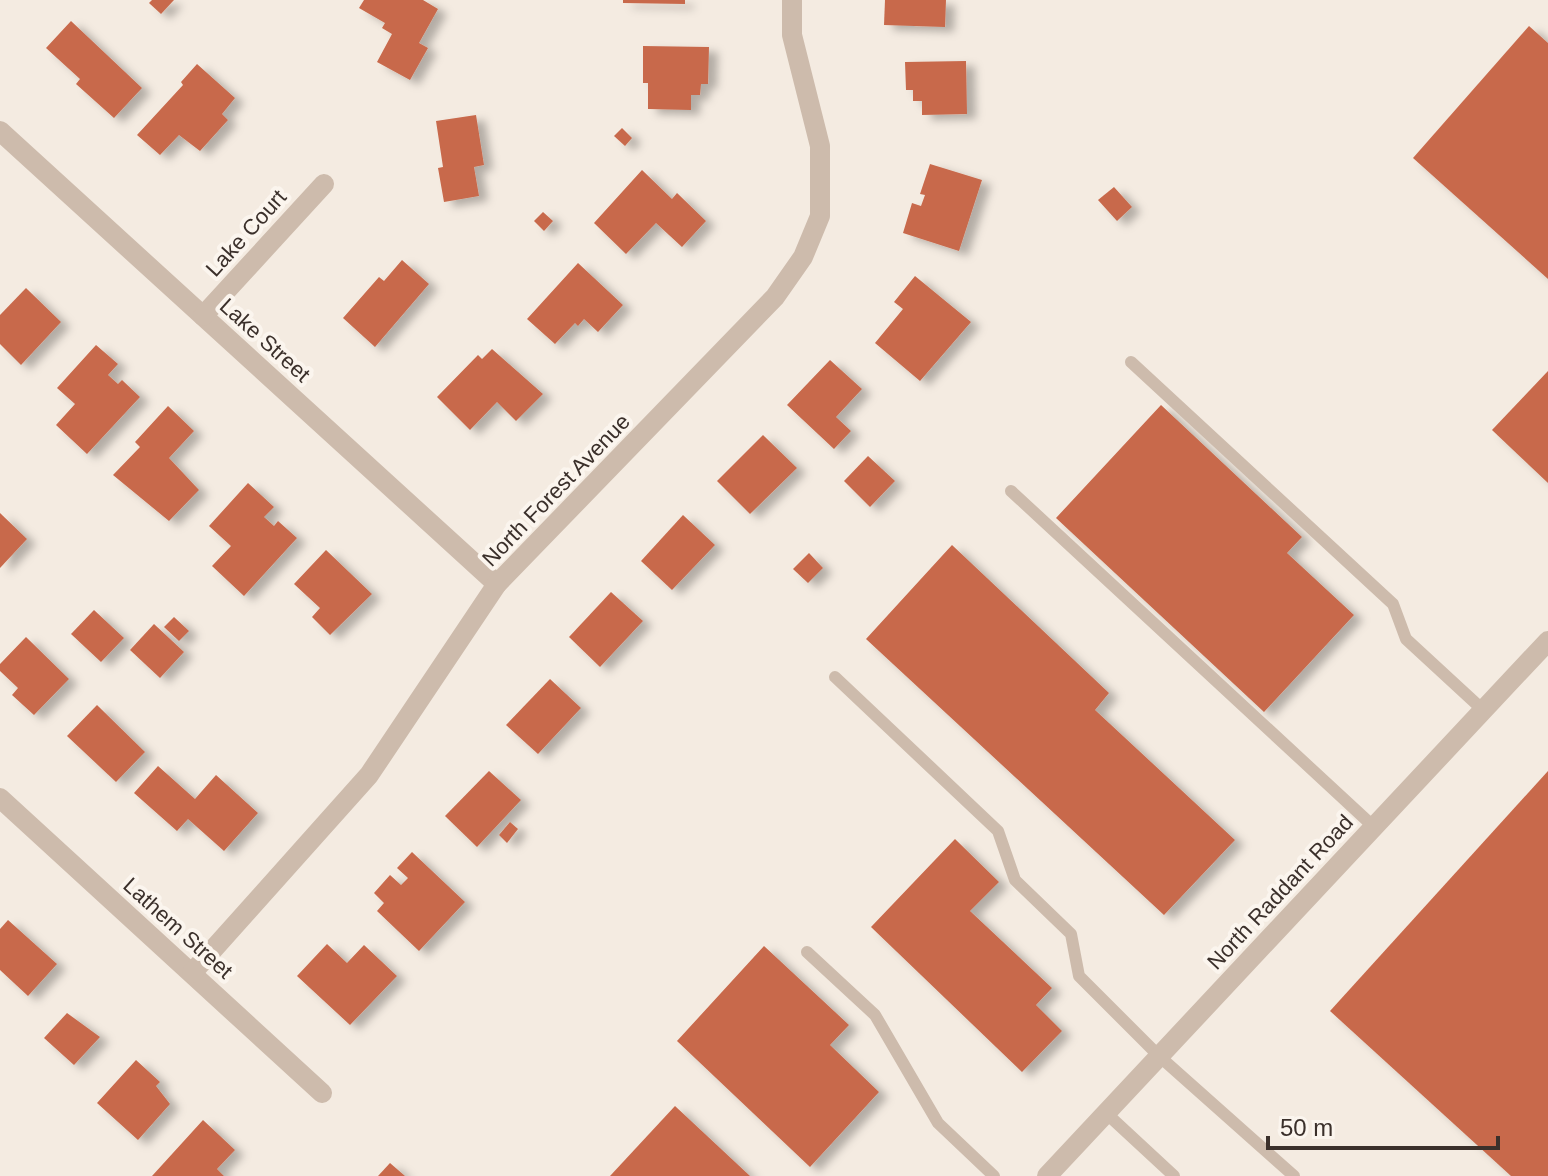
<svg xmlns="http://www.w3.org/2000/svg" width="1548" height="1176" font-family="Helvetica,sans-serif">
	<defs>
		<filter id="shadow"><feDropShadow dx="9" dy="5" stdDeviation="4" flood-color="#0004"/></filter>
	</defs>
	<rect width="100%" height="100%" fill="#f4ebe1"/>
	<g fill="#c8694b" filter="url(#shadow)">
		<polygon points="152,0 174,0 161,14 149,3"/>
		<polygon points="364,0 423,0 438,9 419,43 428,48 410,80 377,62 392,34 382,28 385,23 359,8"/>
		<polygon points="623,0 685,0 685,4 623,3"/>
		<polygon points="885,0 946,0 945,27 884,25"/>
		<polygon points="71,21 142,88 114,118 76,84 80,79 46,48"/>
		<polygon points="1529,26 1548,43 1548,279 1413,158"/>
		<polygon points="643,46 709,47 708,84 701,84 700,95 691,95 691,110 648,109 648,83 643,83"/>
		<polygon points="966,61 967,114 922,115 922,101 913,101 913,90 906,90 905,62"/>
		<polygon points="197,64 235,98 222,114 228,120 200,151 179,135 160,155 137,135 183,85 181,82"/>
		<polygon points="476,115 484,165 474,167 479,196 444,202 438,168 443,167 436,121"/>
		<polygon points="622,128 632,138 625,146 614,136"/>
		<polygon points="930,164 982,180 959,251 903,233 912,203 921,206 925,195 920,194"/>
		<polygon points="642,170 672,199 677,193 706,221 682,247 656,223 626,254 594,223"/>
		<polygon points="1114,187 1132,207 1117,221 1098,200"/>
		<polygon points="543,212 553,221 544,231 534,221"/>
		<polygon points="402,260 429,284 375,347 343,318 379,277 384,281"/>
		<polygon points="578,263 623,305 598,332 584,319 578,326 575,323 555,344 527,319"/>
		<polygon points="915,276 971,322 920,381 875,343 903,309 894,302"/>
		<polygon points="26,288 61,322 21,365 0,344 0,315"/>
		<polygon points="96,345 118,364 108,375 118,384 122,380 140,397 87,454 56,425 75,404 57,388"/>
		<polygon points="492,349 543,394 516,421 497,402 470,430 437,397 478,355 482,359"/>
		<polygon points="830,360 862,389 836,417 851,431 834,449 787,405"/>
		<polygon points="1548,371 1548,483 1492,430"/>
		<polygon points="1161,405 1302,537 1287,553 1354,615 1264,712 1056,518"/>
		<polygon points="168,406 194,431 169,458 199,490 169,521 113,475 140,447 135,442"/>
		<polygon points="763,435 797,468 750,514 717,481"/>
		<polygon points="868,456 895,481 870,507 844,481"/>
		<polygon points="248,483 274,507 264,517 274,526 278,521 297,538 244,596 212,566 231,546 209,526"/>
		<polygon points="0,513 27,539 0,568"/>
		<polygon points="683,515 715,545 672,590 641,561"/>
		<polygon points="952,545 1109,693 1095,710 1235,840 1164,915 866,639"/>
		<polygon points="326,550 372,594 330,635 312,617 320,608 294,584"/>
		<polygon points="809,553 823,568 808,583 793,569"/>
		<polygon points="611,592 643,621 600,667 569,637"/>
		<polygon points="94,610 124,638 101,662 71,634"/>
		<polygon points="174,617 189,631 179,641 164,627"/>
		<polygon points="154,624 184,652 160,678 130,650"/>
		<polygon points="26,637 69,679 34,715 12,695 18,688 0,671 0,664"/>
		<polygon points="550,679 581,708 538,754 506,725"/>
		<polygon points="97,705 145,752 116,782 67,736"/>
		<polygon points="158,766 195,799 216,775 258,813 224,851 188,819 177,831 134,793"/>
		<polygon points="489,771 521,800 477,847 445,816"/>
		<polygon points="1548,771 1548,1176 1511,1176 1330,1011"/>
		<polygon points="510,822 518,829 507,843 499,835"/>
		<polygon points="955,839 999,882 970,911 1052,988 1036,1005 1062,1031 1022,1072 871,927"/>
		<polygon points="412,852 465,902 419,951 377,911 384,903 374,893 390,875 401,885 408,878 397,868"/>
		<polygon points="8,920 57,964 28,996 0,970 0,929"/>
		<polygon points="327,944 347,963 364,945 397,976 350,1025 297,976"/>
		<polygon points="764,946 849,1025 830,1045 879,1092 810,1167 677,1041"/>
		<polygon points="67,1013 100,1037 74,1065 44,1038"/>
		<polygon points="136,1060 160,1082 156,1086 170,1104 138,1140 97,1103"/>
		<polygon points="675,1106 750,1176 610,1176"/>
		<polygon points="203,1120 235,1150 217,1169 224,1176 152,1176"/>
		<polygon points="390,1163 405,1176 378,1176"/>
	</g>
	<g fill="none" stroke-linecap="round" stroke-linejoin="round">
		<g stroke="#cdbbac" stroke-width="12">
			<polyline points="1131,362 1393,604 1406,639 1483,710"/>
			<polyline points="1011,491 1374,827"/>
			<polyline points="835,677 998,831 1015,880 1071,934 1079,976 1159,1056 1294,1176"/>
			<polyline points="807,952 875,1015 938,1123 994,1176"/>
			<polyline points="1106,1113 1174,1176"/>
		</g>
		<g stroke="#cdbbac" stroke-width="20">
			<polyline points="0,131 497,584"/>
			<polyline points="203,316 324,184"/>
			<polyline points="0,798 322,1093"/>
			<polyline points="192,973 369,775 497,584 775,297 803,257 820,216 820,146 792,35 792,0"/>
			<polyline points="1047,1176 1548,641"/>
		</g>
	</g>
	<g text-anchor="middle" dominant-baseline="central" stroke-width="8" stroke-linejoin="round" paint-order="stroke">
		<g font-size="22" fill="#3b302b" stroke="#fbf5ee">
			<text transform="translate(246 233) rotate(-48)">Lake Court</text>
			<text transform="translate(265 340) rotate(42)">Lake Street</text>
			<text transform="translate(556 490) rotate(-46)">North Forest Avenue</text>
			<text transform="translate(1280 892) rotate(-47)">North Raddant Road</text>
			<text transform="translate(178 928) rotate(42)">Lathem Street</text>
		</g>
	</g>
	<path d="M1268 1136v12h230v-12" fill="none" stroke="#3b302b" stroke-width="4"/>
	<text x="1280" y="1136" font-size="24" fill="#3b302b" stroke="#fbf5ee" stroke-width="6" paint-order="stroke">50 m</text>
</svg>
